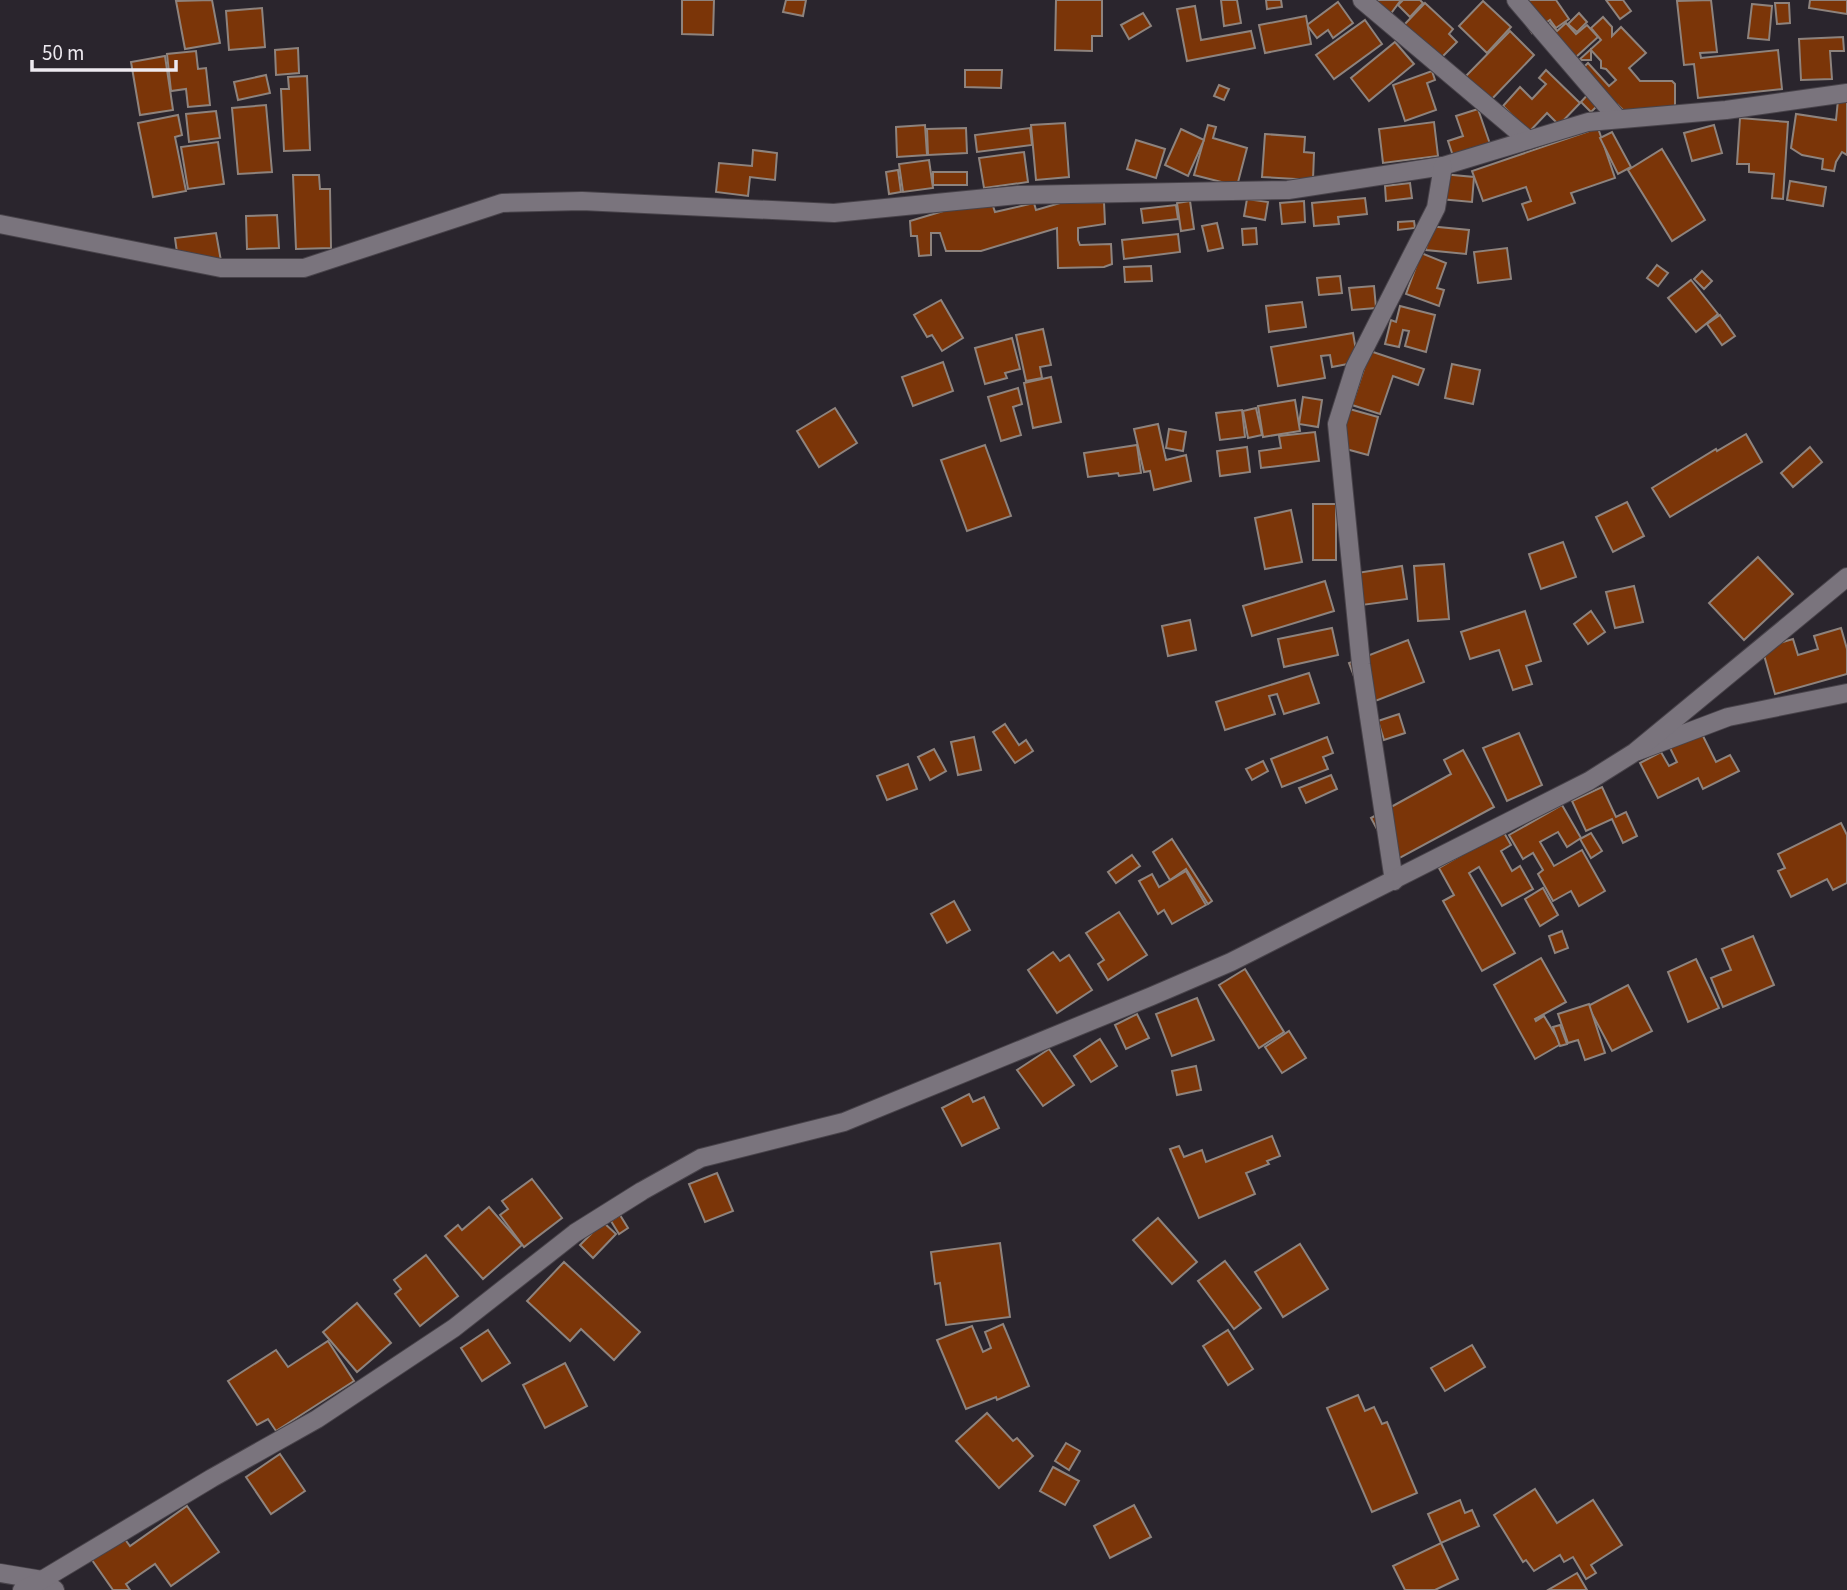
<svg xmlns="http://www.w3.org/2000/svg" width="1847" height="1590" font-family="'Source Sans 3',sans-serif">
	<rect width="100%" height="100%" fill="#2a252d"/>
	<g fill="#7b3508" stroke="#8e837d" stroke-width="2">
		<polygon points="212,0 220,43 185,49 176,1"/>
		<polygon points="682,0 714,0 713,35 682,34"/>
		<polygon points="786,0 806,0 803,16 783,12"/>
		<polygon points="1056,0 1102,0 1102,36 1092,36 1092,51 1055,50"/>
		<polygon points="1221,0 1237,0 1241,23 1224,26"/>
		<polygon points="1266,0 1281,0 1282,7 1267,9"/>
		<polygon points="1360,0 1401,0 1386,20"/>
		<polygon points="1403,0 1420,0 1423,3 1410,17 1398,5"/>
		<polygon points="1521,0 1556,0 1569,19 1556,28 1550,20 1532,33 1513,6"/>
		<polygon points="1606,0 1623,0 1631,11 1620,19"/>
		<polygon points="1711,0 1717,52 1700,53 1701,58 1778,50 1782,89 1698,98 1694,64 1684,65 1677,1"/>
		<polygon points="1810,0 1847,0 1847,14 1809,8"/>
		<polygon points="1483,1 1511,27 1487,53 1459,26"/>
		<polygon points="1338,2 1353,23 1333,38 1328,30 1317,38 1307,25"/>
		<polygon points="1425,3 1453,29 1449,34 1457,42 1437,62 1402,27"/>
		<polygon points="1775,3 1789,3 1790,23 1777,24"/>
		<polygon points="1752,4 1772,6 1769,40 1748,38"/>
		<polygon points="1195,6 1201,40 1251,31 1255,48 1187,61 1177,9"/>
		<polygon points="262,8 265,47 229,50 226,11"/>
		<polygon points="1143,13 1151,26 1129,39 1121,25"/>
		<polygon points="1579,13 1587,22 1577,32 1568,24"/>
		<polygon points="1306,16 1311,44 1265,53 1259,25"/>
		<polygon points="1603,17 1612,27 1612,36 1621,27 1646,53 1629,68 1640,81 1672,81 1675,84 1675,105 1669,111 1624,111 1618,105 1611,112 1576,74 1588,63 1609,86 1616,80 1606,69 1601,68 1601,61 1591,50 1591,60 1579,60 1601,40 1591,28"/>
		<polygon points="1365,20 1382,44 1334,79 1316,55"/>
		<polygon points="1550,23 1557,31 1566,23 1576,34 1587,25 1598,37 1565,67 1537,35"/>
		<polygon points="1510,31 1534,55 1488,103 1463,79"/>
		<polygon points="1843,37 1844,51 1830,51 1832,79 1801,80 1799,39"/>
		<polygon points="1395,42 1414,64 1369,101 1351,78"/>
		<polygon points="298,48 299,73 276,75 275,50"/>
		<polygon points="196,51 198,69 206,68 210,105 188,107 186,89 171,91 167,54"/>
		<polygon points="165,56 173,110 140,115 131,62"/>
		<polygon points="965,70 1002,70 1001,88 965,87"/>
		<polygon points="1546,70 1580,103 1591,91 1601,102 1591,112 1581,102 1559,125 1547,113 1529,132 1503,106 1520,87 1532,99 1546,84 1539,78"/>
		<polygon points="1432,71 1435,80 1427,83 1436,110 1405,121 1393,85"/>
		<polygon points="266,75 270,93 238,100 234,82"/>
		<polygon points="307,76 310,150 284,151 281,89 289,89 288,77"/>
		<polygon points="1219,85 1229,89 1224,100 1214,96"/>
		<polygon points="1838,100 1847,101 1847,155 1842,152 1836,162 1834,171 1822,169 1823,159 1802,155 1791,148 1796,114 1836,120"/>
		<polygon points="266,105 272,172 238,174 232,108"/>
		<polygon points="1478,109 1490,144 1453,156 1448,141 1463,136 1456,116"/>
		<polygon points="216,111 220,138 189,142 186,114"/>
		<polygon points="178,115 182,135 175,137 186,191 153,197 138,123"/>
		<polygon points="1740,118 1788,122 1783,199 1772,198 1774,174 1749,172 1749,164 1737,164"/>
		<polygon points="1434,122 1438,156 1383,163 1379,129"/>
		<polygon points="1065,123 1069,177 1036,180 1031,125"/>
		<polygon points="925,125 927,155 897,157 896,127"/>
		<polygon points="1208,125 1216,127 1213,138 1247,148 1237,186 1194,175"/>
		<polygon points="1714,125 1722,153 1692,161 1684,133"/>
		<polygon points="966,128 967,153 928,155 927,129"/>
		<polygon points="1030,128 1032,145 977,152 975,135"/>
		<polygon points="1598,128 1615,178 1571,193 1575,203 1528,220 1522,204 1531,201 1526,187 1483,201 1472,171"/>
		<polygon points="1181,129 1204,140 1188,176 1165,165"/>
		<polygon points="1612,132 1631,167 1618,174 1600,138"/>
		<polygon points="1265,134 1305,137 1304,152 1314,153 1313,180 1262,177"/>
		<polygon points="1136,140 1165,149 1156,178 1127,169"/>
		<polygon points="218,142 224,184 188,189 181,147"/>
		<polygon points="1662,149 1705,220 1672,241 1628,170"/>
		<polygon points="753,150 777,153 775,180 750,177 748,196 716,192 719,163 752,166"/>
		<polygon points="1024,152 1028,182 984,188 979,158"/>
		<polygon points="929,160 933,188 903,192 899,164"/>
		<polygon points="898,170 901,192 889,194 886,172"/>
		<rect x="933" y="172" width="34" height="13"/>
		<polygon points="1442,174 1474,177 1472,202 1440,199"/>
		<polygon points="293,175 319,175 320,189 330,189 331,248 296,249"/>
		<polygon points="1790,181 1826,187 1823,206 1787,200"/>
		<polygon points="1410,183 1412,198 1386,201 1385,186"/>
		<polygon points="990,197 995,212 1034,203 1036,210 1060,203 1104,202 1105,224 1078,228 1078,240 1080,245 1111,244 1112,264 1104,267 1058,268 1057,228 981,251 946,251 940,233 931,233 931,255 919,256 917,236 911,236 910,221"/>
		<polygon points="1365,198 1367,214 1338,217 1339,224 1314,226 1312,203"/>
		<polygon points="1247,199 1268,202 1265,220 1244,216"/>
		<polygon points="1190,201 1194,229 1181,231 1177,203"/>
		<polygon points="1304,201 1305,222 1282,224 1280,203"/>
		<polygon points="1176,205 1178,219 1143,223 1141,209"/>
		<polygon points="277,215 279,248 247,249 246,216"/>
		<polygon points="1414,221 1415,228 1398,230 1398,222"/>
		<polygon points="1217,223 1223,248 1208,251 1202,226"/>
		<polygon points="1428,226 1469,230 1466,254 1426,250"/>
		<polygon points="1256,228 1257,244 1243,245 1242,229"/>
		<polygon points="216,233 221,261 179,267 175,238"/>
		<polygon points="1178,234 1180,252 1124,259 1122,240"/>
		<polygon points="1507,248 1511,279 1478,283 1474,252"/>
		<polygon points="1421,253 1446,263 1437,288 1444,290 1439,306 1406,294"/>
		<polygon points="1657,265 1668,273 1658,286 1647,278"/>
		<polygon points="1151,266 1152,281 1125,282 1124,267"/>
		<polygon points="1702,271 1712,281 1704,289 1694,279"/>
		<polygon points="1340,276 1342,293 1319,295 1317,278"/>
		<polygon points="1691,280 1718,314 1696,332 1668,298"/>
		<polygon points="1374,286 1376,308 1352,310 1349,288"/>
		<polygon points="941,300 963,338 942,351 932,335 927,337 914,315"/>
		<polygon points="1302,302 1306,327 1269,332 1266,306"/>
		<polygon points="1400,306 1435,315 1426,352 1405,346 1409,331 1403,330 1399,347 1385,344 1391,320 1396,322"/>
		<polygon points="1720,315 1735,336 1722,345 1707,324"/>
		<polygon points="1043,329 1051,365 1040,367 1042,378 1026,381 1016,335"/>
		<polygon points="1353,333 1358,362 1332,367 1330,355 1321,356 1325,378 1278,386 1271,347"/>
		<polygon points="1012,338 1020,369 1005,373 1007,378 985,384 975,348"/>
		<polygon points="1370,351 1424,369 1418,385 1393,376 1380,414 1352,405"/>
		<polygon points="943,362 953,391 913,406 902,377"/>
		<polygon points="1452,364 1480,370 1473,404 1445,398"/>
		<polygon points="1051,377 1061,422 1033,428 1024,383"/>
		<polygon points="1018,388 1022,404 1013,407 1021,435 1001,441 988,397"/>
		<polygon points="1303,397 1322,400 1318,427 1299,424"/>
		<polygon points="1295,400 1300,431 1263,437 1258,406"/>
		<polygon points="835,408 857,443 819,467 797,431"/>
		<polygon points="1256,408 1262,435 1248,438 1243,411"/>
		<polygon points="1346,408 1378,417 1368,455 1335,446"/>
		<polygon points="1242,410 1245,437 1220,440 1216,413"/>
		<polygon points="1158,424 1166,460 1186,455 1191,481 1154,490 1150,471 1144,472 1134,429"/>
		<polygon points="1169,429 1186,432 1183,451 1166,448"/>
		<polygon points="1315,432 1319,461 1261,468 1259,451 1281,448 1279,436"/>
		<polygon points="1746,434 1762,462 1670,517 1652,488 1716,449 1717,451"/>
		<polygon points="985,445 1011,516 967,531 941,460"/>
		<polygon points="1137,445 1141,473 1119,476 1118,473 1088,477 1084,453"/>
		<polygon points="1247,447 1250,472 1220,476 1217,451"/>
		<polygon points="1810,447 1822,462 1793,487 1781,473"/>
		<polygon points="1627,502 1644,536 1613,552 1596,517"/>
		<rect x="1313" y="504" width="23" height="56"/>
		<polygon points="1291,510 1302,562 1265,569 1255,518"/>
		<polygon points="1563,542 1576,577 1541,589 1529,554"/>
		<polygon points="1758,557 1793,594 1744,640 1709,603"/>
		<polygon points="1444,564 1449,619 1418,621 1414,566"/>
		<polygon points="1402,566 1407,599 1362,605 1357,573"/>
		<polygon points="1325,581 1334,611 1252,636 1243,606"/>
		<polygon points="1634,586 1643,622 1615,628 1606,592"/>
		<polygon points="1525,611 1541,661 1526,666 1532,684 1513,690 1499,650 1470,659 1461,632"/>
		<polygon points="1591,611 1605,632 1588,644 1574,624"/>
		<polygon points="1190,620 1196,650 1168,656 1162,626"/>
		<polygon points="1332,628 1338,655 1284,667 1278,639"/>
		<polygon points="1841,628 1847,649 1847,674 1775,694 1762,648 1793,639 1798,655 1818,649 1814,636"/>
		<polygon points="1408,640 1424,682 1365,705 1349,663"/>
		<polygon points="1309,673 1319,703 1284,714 1277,694 1269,696 1275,714 1225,730 1216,702"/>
		<polygon points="1399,714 1405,733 1384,740 1378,721"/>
		<polygon points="1005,724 1019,745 1026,740 1033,751 1015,763 993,732"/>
		<polygon points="1701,732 1716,762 1730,755 1739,771 1703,789 1698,778 1658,798 1640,763 1661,752 1669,766 1677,762 1670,748"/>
		<polygon points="1519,733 1542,785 1507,801 1483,748"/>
		<polygon points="974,737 981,770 958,775 951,742"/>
		<polygon points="1327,737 1333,753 1323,757 1328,769 1282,787 1271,759"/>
		<polygon points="934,749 946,771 930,780 918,757"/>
		<polygon points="1463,750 1494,807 1394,861 1371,818 1451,774 1444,760"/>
		<polygon points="1263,761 1268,771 1252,780 1246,769"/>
		<polygon points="908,764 917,789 887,800 877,776"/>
		<polygon points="1331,775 1337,789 1306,803 1299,788"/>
		<polygon points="1602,787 1616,817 1626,812 1637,836 1623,843 1612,819 1586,831 1572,801"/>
		<polygon points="1562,805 1581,838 1567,847 1558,832 1540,842 1554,866 1582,850 1605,891 1579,906 1571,891 1553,901 1538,874 1543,870 1533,853 1523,859 1509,835"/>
		<polygon points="1841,823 1847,835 1847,883 1833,890 1827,879 1791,897 1778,871 1785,868 1778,854"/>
		<polygon points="1503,831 1511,845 1501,851 1512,871 1520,866 1533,889 1502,906 1479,867 1469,873 1515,953 1482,971 1443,901 1454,895 1439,868"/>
		<polygon points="1591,833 1602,851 1591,858 1580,839"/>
		<polygon points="1172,839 1212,901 1208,904 1186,869 1170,880 1153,852"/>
		<polygon points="1132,855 1140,866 1116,883 1108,872"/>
		<polygon points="1186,871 1206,905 1172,924 1164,910 1158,914 1139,881 1152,874 1159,887"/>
		<polygon points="1543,888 1558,915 1540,926 1525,899"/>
		<polygon points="954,901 970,930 947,943 931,914"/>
		<polygon points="1119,912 1147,955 1108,980 1098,964 1104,960 1086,933"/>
		<polygon points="1562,931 1568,948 1555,953 1549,936"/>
		<polygon points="1753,936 1774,985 1723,1007 1711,978 1731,970 1722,949"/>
		<polygon points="1053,952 1060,961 1069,955 1092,990 1057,1013 1028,970"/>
		<polygon points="1541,958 1566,1002 1535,1019 1536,1021 1544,1016 1561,1044 1535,1059 1494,985"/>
		<polygon points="1696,959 1719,1008 1688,1022 1668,972"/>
		<polygon points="1245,969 1284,1032 1259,1048 1219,985"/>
		<polygon points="1628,985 1652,1031 1612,1051 1588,1006"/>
		<polygon points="1197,998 1214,1040 1172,1056 1156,1014"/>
		<polygon points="1589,1004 1605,1053 1585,1060 1578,1040 1568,1043 1558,1014"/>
		<polygon points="1137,1014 1149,1038 1126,1049 1115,1025"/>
		<polygon points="1560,1025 1567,1044 1560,1046 1553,1027"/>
		<polygon points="1289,1031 1306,1058 1282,1073 1265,1047"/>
		<polygon points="1100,1039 1117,1066 1091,1082 1074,1056"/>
		<polygon points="1049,1049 1074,1085 1043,1106 1017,1070"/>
		<polygon points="1196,1066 1201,1090 1177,1095 1172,1071"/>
		<polygon points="969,1094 973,1102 984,1097 999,1128 962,1146 942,1108"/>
		<polygon points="1272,1136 1280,1156 1267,1161 1269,1164 1246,1173 1255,1194 1199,1218 1170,1149 1179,1146 1184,1157 1202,1150 1206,1162"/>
		<polygon points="717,1173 733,1211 705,1222 689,1184"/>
		<polygon points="532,1179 562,1218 524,1247 500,1215 508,1209 502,1201"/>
		<polygon points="489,1207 522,1245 483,1279 445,1236 458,1225 462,1230"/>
		<polygon points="620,1215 628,1228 619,1234 611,1221"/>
		<polygon points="1158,1218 1197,1262 1172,1284 1133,1240"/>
		<polygon points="603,1222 616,1234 593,1258 580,1245"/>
		<polygon points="1000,1243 1010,1317 946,1325 940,1283 935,1284 931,1252"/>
		<polygon points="1300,1244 1328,1289 1283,1317 1255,1272"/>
		<polygon points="426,1255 458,1296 420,1326 395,1294 401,1289 394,1280"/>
		<polygon points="1225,1261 1261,1308 1234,1329 1198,1281"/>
		<polygon points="564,1262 640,1332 614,1360 581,1329 570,1341 527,1301"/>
		<polygon points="357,1303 391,1343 357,1372 323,1332"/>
		<polygon points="1003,1324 1029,1386 997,1400 996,1397 966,1409 937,1340 972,1326 983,1352 991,1348 985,1332"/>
		<polygon points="488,1330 510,1363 482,1381 461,1348"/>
		<polygon points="1228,1330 1253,1369 1228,1385 1203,1346"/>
		<polygon points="328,1341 354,1381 276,1431 268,1419 257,1425 228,1381 276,1350 288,1367"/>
		<polygon points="1472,1345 1485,1367 1445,1391 1431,1368"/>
		<polygon points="565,1363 587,1406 545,1428 523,1385"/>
		<polygon points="1358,1395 1365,1411 1374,1407 1382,1424 1387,1422 1417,1493 1372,1512 1327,1408"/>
		<polygon points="987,1413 1013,1441 1017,1438 1033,1456 999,1488 956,1441"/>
		<polygon points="1066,1443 1080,1451 1069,1470 1055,1461"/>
		<polygon points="280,1454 305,1491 271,1514 246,1477"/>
		<polygon points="1053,1467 1079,1481 1065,1505 1040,1491"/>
		<polygon points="1535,1489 1557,1523 1593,1500 1622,1545 1591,1565 1596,1573 1586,1579 1573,1557 1564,1562 1560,1555 1534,1571 1526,1560 1523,1562 1494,1515"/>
		<polygon points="1460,1500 1465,1513 1472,1510 1479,1526 1441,1543 1428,1514"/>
		<polygon points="1134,1505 1151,1537 1110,1558 1094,1526"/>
		<polygon points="187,1506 219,1552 171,1586 155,1564 126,1584 130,1590 113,1590 92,1560 124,1538 130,1546"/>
		<polygon points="1441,1543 1458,1579 1435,1590 1405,1590 1393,1566"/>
		<polygon points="1577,1573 1587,1590 1548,1590"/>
	</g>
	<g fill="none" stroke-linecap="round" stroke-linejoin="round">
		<defs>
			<g id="minor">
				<polyline points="1362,0 1528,140"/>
				<polyline points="1516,0 1618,119"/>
				<polyline points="0,224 221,268 304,268 502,203 582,201 834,213 1018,195 1288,190 1443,166 1588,122 1726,110 1847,93"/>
				<polyline points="1638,751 1728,717 1847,693"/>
				<polyline points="1394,881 1361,664 1337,424 1355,367 1436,208 1443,166"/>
				<polyline points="0,1573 42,1580 55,1590"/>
			</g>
			<polyline id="tertiary" points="22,1590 42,1580 212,1478 317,1419 454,1328 575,1233 642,1191 701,1158 844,1122 1152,996 1231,962 1589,781 1635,752 1847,577"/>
		</defs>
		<use href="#minor" stroke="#48434a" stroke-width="20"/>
		<use href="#tertiary" stroke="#48434a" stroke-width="20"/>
		<use href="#minor" stroke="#7a747d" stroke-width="18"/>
		<use href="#tertiary" stroke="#7a747d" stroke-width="18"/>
	</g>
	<path d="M32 60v10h144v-10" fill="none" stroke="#eeeaf0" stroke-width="3.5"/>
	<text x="42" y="60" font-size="21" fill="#eeeaf0" stroke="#2a252d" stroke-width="5" paint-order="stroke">50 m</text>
</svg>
